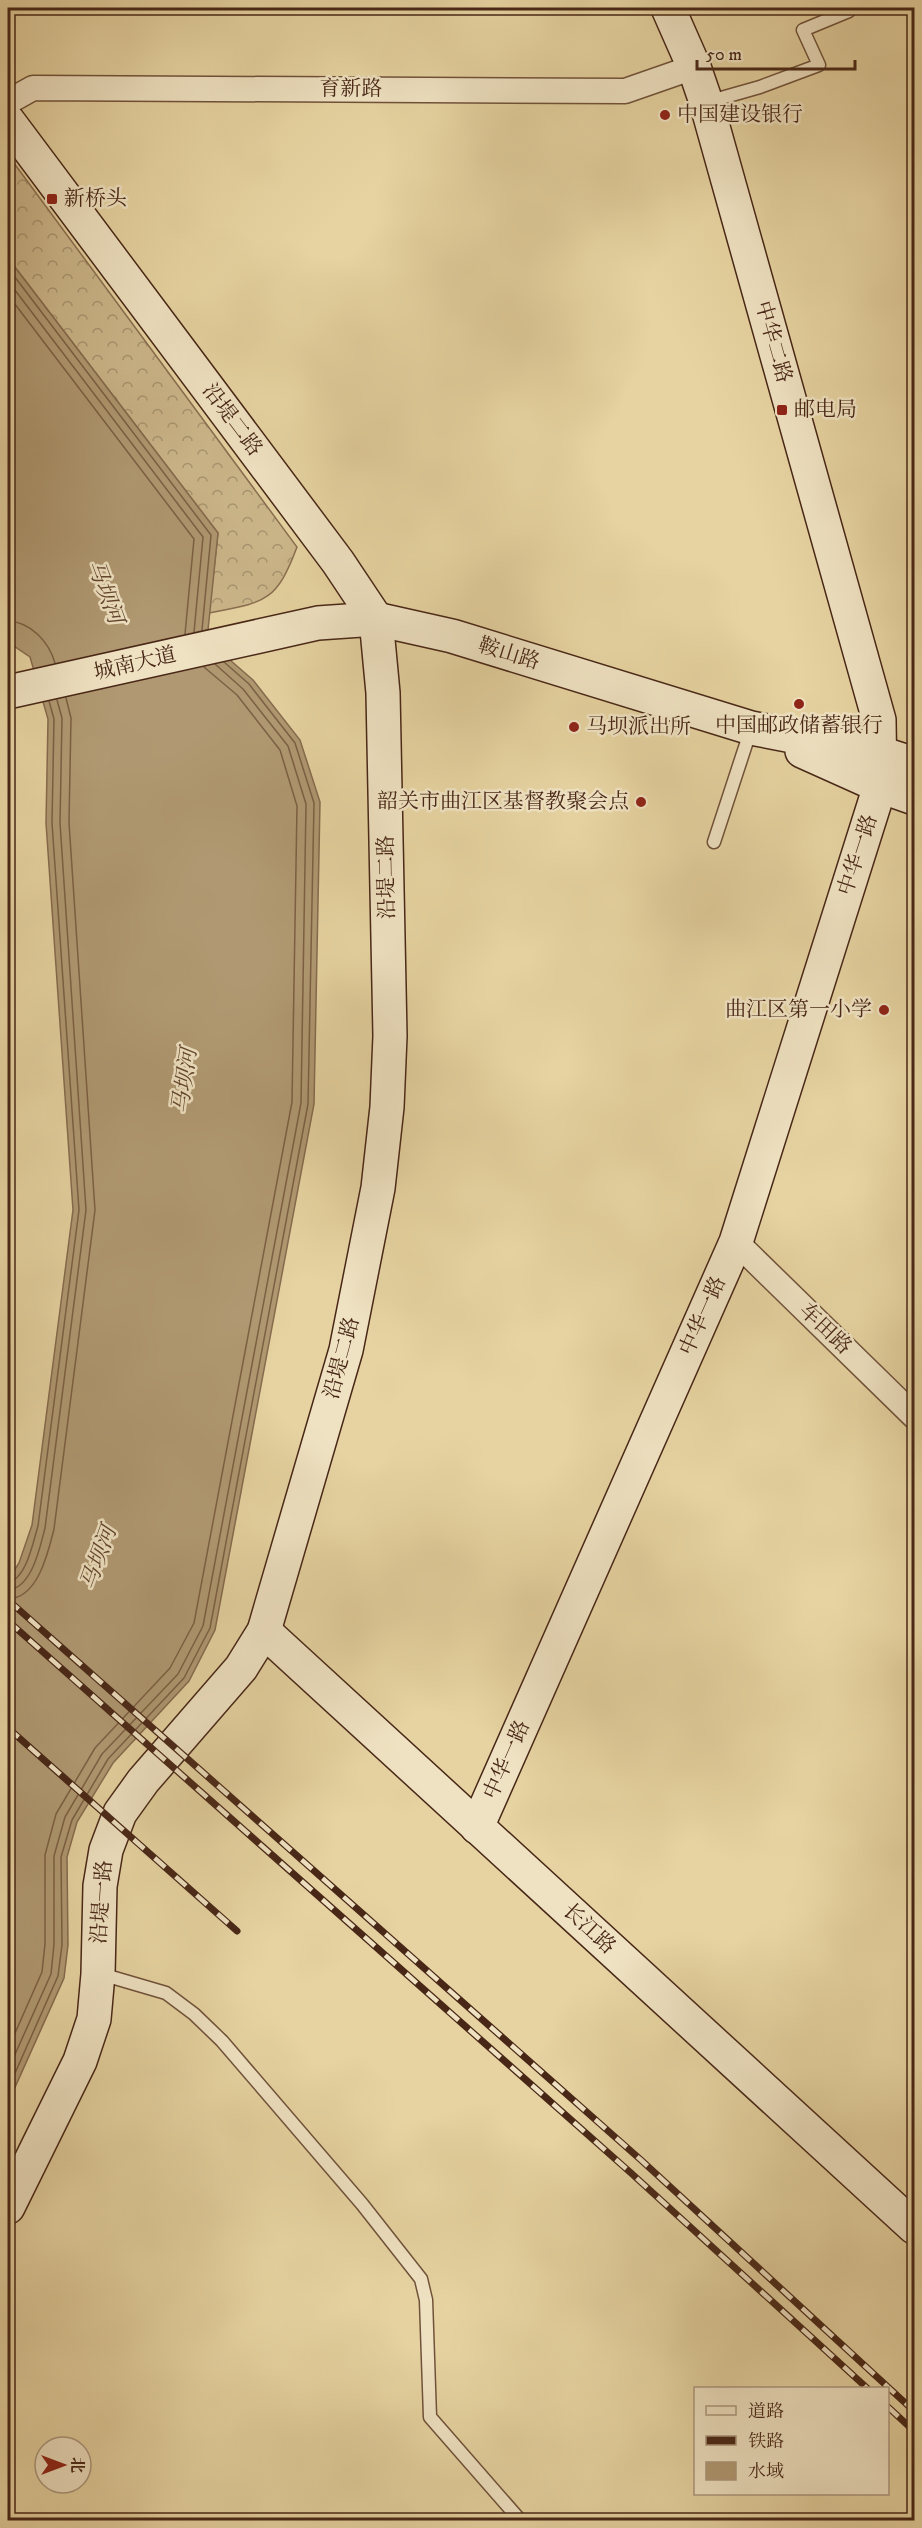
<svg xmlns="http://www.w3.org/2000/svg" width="922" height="2528" font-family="'IM FELL DW Pica','Noto Serif SC',serif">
	<defs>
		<pattern id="forest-crowns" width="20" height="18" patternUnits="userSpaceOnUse" patternTransform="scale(1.5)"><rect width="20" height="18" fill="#cbb68a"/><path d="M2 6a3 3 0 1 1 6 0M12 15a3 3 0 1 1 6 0" fill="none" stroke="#a79470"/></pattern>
	</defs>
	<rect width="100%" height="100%" fill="#e6d3a1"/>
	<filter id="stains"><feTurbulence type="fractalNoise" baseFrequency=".00333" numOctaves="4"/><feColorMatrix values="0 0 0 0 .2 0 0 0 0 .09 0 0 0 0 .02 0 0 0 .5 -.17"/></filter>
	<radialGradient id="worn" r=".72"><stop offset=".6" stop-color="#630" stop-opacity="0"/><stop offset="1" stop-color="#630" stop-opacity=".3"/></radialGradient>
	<path fill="url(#forest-crowns)" stroke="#8a6e50" stroke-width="1.5" d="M 8,155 L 297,547 C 276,603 265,602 209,613 L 218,533 L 8,258 Z"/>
	<polygon fill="#b09972" stroke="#866b4e" stroke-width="1.5" points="8,258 218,533 207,640 253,680 300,740 320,802 314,1104 215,1630 189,1681 113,1763 77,1822 67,1857 68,1945 64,1978 8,2103 8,1580 19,1563 32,1525 73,1210 46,823 48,719 30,657 8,642"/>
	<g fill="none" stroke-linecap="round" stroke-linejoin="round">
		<g stroke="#7c6044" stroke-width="1.5">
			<polyline points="8,268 211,535 202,630"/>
			<polyline points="8,281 203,537 194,632"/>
			<polyline points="8,295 194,539 185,634"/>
			<path d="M 8,621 C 31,622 49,642 55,663"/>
			<path d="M 8,1582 C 26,1580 33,1542 38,1526 L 79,1210 L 52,823 L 54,719 L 49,701"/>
			<path d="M 8,1590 C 32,1588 40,1547 45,1528 L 86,1210 L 60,823 L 62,718 L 57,700"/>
			<path d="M 8,1599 C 38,1598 48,1553 54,1529 L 95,1210 L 69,823 L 71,718 L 66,698"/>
			<polyline points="8,2049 42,1972 45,1944 45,1855 56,1814 95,1748 170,1668 194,1623 292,1102 297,806 280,750 237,695 204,667"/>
			<polyline points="8,2070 51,1974 54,1944 54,1856 65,1817 102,1754 178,1674 203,1626 301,1103 306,804 288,746 243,689 215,664"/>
			<polyline points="8,2089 58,1976 62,1945 61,1857 72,1820 108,1759 184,1678 210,1628 308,1104 314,803 295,743 249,684 224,662"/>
		</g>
		<defs>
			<g id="lane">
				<polyline points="707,102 760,87 819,65 803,30 849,11"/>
				<polyline points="714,842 751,729"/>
				<polyline points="101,1974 166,1993 194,2014 222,2041 362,2204 421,2279 426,2300 430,2417 520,2520"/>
			</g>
			<g id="street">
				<polyline points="8,102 33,88 625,91 694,67"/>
				<polyline points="736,1242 914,1416"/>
			</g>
			<g id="secondary">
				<polyline points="8,121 338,562 376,619 383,693 390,1036 387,1107 378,1188 346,1350 264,1631 241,1668 143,1781 120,1813 106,1850 100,1886 98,1974 94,2019 80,2061 8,2207"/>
				<polyline points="8,692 318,623 376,619 452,636 751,728 880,753 914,764"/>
				<polyline points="802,751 880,786 914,798"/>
				<polyline points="264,1631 914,2227"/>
				<polyline points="477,1827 736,1242 880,786 879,720 706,102 694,67 668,8"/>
			</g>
		</defs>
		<use href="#lane" stroke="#70523a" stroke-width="15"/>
		<use href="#street" stroke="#70523a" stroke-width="27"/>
		<use href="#secondary" stroke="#482717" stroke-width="36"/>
		<use href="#lane" stroke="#efe2c2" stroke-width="12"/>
		<use href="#street" stroke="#efe2c2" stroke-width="24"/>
		<use href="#secondary" stroke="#efe2c2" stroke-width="33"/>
		<defs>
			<g id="rail">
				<polyline points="8,1600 641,2160 914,2411"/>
				<polyline points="8,1621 631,2173 867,2388"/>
				<polyline points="8,1728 237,1931"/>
				<polyline points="888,2407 914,2431"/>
			</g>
		</defs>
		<use href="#rail" stroke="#482717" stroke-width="7"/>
		<use href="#rail" stroke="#efe2c2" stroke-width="4.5" stroke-dasharray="14" stroke-linecap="butt"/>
	</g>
	<g fill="#8f2418" stroke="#efe2c2" stroke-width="2">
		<circle cx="665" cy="115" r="6"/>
		<rect x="46" y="193" width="12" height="12" rx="3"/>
		<rect x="776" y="404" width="12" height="12" rx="3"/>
		<circle cx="799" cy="704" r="6"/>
		<circle cx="574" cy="727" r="6"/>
		<circle cx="641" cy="802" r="6"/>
		<circle cx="884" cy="1010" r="6"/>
	</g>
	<g text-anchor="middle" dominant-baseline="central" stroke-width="5" stroke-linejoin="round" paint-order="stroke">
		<g font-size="21" fill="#482717" stroke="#efe2c2">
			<text x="351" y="89">育新路</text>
			<text transform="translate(773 342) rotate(74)">中华二路</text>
			<text transform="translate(232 420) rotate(53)">沿堤二路</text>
			<text transform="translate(509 654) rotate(17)">鞍山路</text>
			<text transform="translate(135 664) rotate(-13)">城南大道</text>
			<text transform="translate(858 855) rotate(-72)">中华一路</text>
			<text transform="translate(387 877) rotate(-91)">沿堤二路</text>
			<text transform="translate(703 1316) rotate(-66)">中华一路</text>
			<text transform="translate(825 1329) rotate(44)">车田路</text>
			<text transform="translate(342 1358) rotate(-75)">沿堤二路</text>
			<text transform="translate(507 1760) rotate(-66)">中华一路</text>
			<text transform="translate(102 1902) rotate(-86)">沿堤一路</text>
			<text transform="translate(589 1929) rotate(43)">长江路</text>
		</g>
		<g font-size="21" fill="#482717" stroke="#efe2c2" text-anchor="start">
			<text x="677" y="115">中国建设银行</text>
			<text x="64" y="199">新桥头</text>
			<text x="794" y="410">邮电局</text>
			<text x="799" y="726" text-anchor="middle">中国邮政储蓄银行</text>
			<text x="586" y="727">马坝派出所</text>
			<text x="629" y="802" text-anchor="end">韶关市曲江区基督教聚会点</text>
			<text x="872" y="1010" text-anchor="end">曲江区第一小学</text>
		</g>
		<g font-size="22" font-style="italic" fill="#62442e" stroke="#efe2c2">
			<text transform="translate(105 592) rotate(70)">马坝河</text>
			<text transform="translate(185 1081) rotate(-82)">马坝河</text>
			<text transform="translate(99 1558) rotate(-70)">马坝河</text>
		</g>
	</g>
	<rect width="922" height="2528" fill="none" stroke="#e6d3a1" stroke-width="30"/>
	<rect x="9" y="9" width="904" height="2510" fill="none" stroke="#482717" stroke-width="3"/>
	<rect x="15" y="15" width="892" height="2498" fill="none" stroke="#482717" stroke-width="1.5"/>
	<rect x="694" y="2387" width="195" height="108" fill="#efe2c2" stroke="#ac977e" stroke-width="1.5"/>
	<rect x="706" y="2406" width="30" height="9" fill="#efe2c2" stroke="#ac977e" stroke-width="1.5"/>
	<text x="748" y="2417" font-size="18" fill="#482717">道路</text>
	<rect x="706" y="2436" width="30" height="9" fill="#482717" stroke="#ac977e" stroke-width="1.5"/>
	<text x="748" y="2447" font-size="18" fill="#482717">铁路</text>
	<rect x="706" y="2462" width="30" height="18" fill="#b09972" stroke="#ac977e" stroke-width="1.5"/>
	<text x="748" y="2477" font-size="18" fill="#482717">水域</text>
	<g transform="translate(63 2465) rotate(90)"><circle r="28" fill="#efe2c2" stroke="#ac977e" stroke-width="1.5"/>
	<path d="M0-4.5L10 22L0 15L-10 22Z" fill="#8f2418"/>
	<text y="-9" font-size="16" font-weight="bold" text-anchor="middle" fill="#482717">北</text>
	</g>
	<path d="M697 60v9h158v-9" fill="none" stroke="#482717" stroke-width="3"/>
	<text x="706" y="60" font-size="18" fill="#482717" stroke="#efe2c2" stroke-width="4.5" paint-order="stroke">50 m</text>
	<rect width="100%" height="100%" filter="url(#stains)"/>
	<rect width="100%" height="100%" fill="url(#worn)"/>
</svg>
